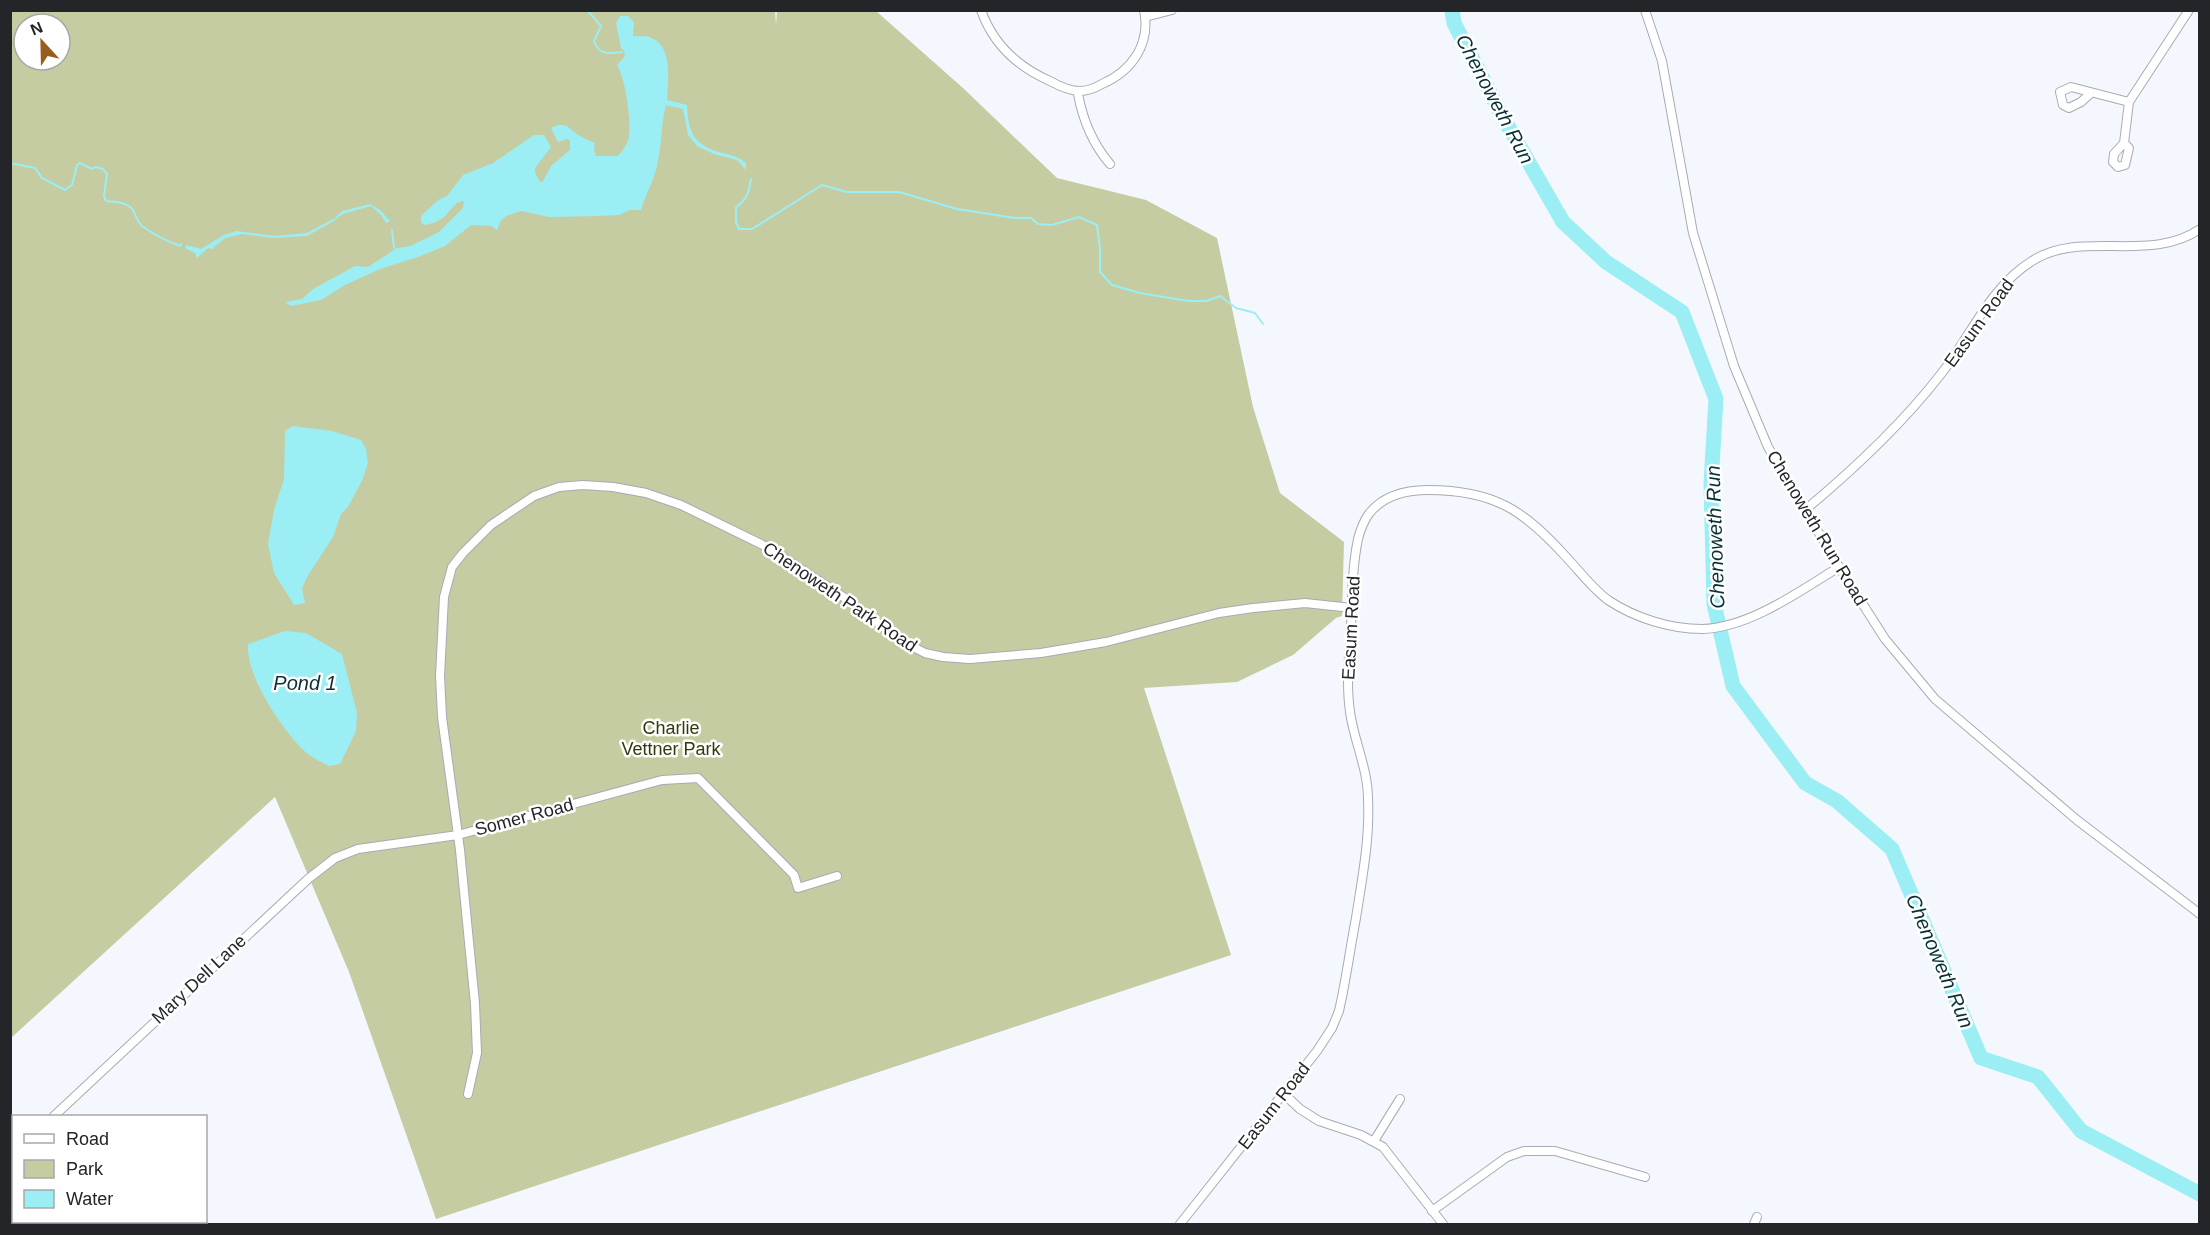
<svg xmlns="http://www.w3.org/2000/svg" width="2210" height="1235" font-family="Helvetica,sans-serif">
	<rect width="100%" height="100%" fill="#f4f8fe"/>
	<path fill="#c6cca2" fill-rule="evenodd" d="M 775,10 L 776,25 L 777,11 L 876,11 L 963,88 L 1057,178 L 1146,200 L 1217,238 L 1253,407 L 1280,493 L 1344,542 L 1342,616 L 1336,618 L 1293,655 L 1237,682 L 1144,688 L 1231,955 L 436,1219 L 349,972 L 275,797 L 11,1038 L 11,11 ZM 24,24 L 60,24 L 60,60 L 24,60 Z"/>
	<g fill="#9beef3">
		<path d="M 620,16 L 628,16 L 634,22 L 633,36 C 640,37 645,35 652,38 C 673,47 668,82 667,100 L 687,105 C 688,130 692,144 719,152 C 730,155 738,156 746,163 L 746,170 L 737,160 L 714,154 L 697,146 L 688,135 L 683,109 L 666,105 C 661,123 662,142 658,161 C 655,179 646,193 641,210 L 630,210 L 619,215 L 598,216 L 549,217 L 521,211 L 506,216 L 500,222 L 497,230 L 491,226 L 471,225 L 445,246 L 418,257 L 380,269 L 345,285 L 321,300 L 291,306 L 285,302 L 302,299 L 313,289 L 355,266 L 368,267 L 397,248 L 410,246 L 429,237 L 439,232 L 463,208 L 464,201 C 453,202 451,211 444,217 C 438,222 431,224 424,225 L 421,222 L 421,216 L 438,200 L 447,196 L 463,175 L 493,163 L 534,135 L 544,135 L 551,147 L 535,168 L 535,173 L 540,182 L 543,181 L 551,166 L 570,150 L 570,141 L 567,139 L 558,142 L 551,128 C 564,121 567,126 577,134 C 583,138 589,141 595,143 L 594,150 L 596,156 L 618,156 C 622,151 626,147 628,140 C 633,126 625,77 617,65 L 625,56 L 624,51 L 621,48 L 616,23 Z"/>
		<polygon points="370,204 380,210 390,221 386,223 381,215 371,206 343,214 332,222 307,236 273,238 242,234 225,238 212,249 208,248 197,258 195,253 185,248 186,245 201,249 224,235 236,231 275,236 307,233 335,218 342,211"/>
		<polygon points="293,426 332,431 361,440 366,449 368,463 362,481 348,507 341,514 333,537 307,577 302,589 305,603 294,605 274,573 268,544 274,510 284,479 285,431"/>
		<path d="M 285,631 L 306,633 L 342,654 L 357,713 L 356,731 L 340,764 L 329,766 C 319,761 309,756 301,748 C 280,726 246,676 248,644 Z"/>
	</g>
	<g fill="none" stroke-linecap="round" stroke-linejoin="round">
		<g stroke="#9beef3" stroke-width="2">
			<path d="M 587,10 L 601,26 L 594,41 C 599,55 609,54 622,52"/>
			<path d="M 10,163 L 35,168 L 42,178 L 65,190 L 72,185 L 77,165 L 80,163 L 92,169 L 95,167 L 103,169 L 107,174 L 104,196 L 106,201 C 117,202 131,202 135,214 C 137,220 138,222 142,226 C 153,234 167,241 180,246 L 181,244"/>
			<path d="M 751,179 C 749,192 747,200 736,207 L 736,222 L 739,229 L 752,229 L 822,185 L 847,192 L 899,192 L 957,209 L 1015,218 L 1031,218 L 1038,224 L 1052,225 L 1079,217 L 1097,225 L 1100,249 L 1100,272 L 1112,285 L 1140,293 L 1188,301 L 1206,301 L 1220,296 L 1236,308 L 1255,313 L 1263,324"/>
			<polyline points="392,230 394,248"/>
		</g>
		<polyline stroke="#9beef3" stroke-width="15" points="1452,10 1454,23 1501,114 1563,222 1606,262 1682,312 1716,399 1711,483 1714,604 1733,686 1805,783 1837,801 1892,849 1981,1058 2038,1077 2081,1131 2200,1194"/>
		<defs>
			<g id="minor">
				<path d="M 981,10 C 993,44 1018,67 1050,81 C 1059,86 1069,91 1080,91 C 1088,91 1095,88 1102,84 C 1132,71 1151,44 1144,10"/>
				<polyline points="1645,10 1662,61 1693,233 1734,366 1768,447 1839,567 1885,639 1935,699 2077,820 2200,914"/>
				<polyline points="1145,17 1172,10"/>
				<path d="M 1080,91 L 1078,94 C 1083,121 1092,143 1110,164"/>
				<polyline points="2091,93 2081,102 2069,108 2063,105 2060,92 2071,87 2129,102"/>
				<polyline points="2124,143 2114,154 2113,162 2118,167 2125,165 2129,148 2124,143 2129,102 2189,10"/>
				<path d="M 1805,510 C 1853,470 1903,423 1941,374 C 1971,336 1989,288 2032,261 C 2082,229 2149,264 2200,229"/>
				<polyline points="468,1094 477,1053 475,1004 460,850 442,717 440,676 444,597 452,567 463,553 491,525 534,496 559,487 583,485 613,487 646,493 681,505 769,548 842,596 902,641 925,653 943,657 970,659 1041,653 1106,642 1219,613 1253,608 1305,603 1352,608"/>
				<polyline points="1284,1094 1300,1109 1319,1121 1361,1135 1383,1147 1443,1224"/>
				<polyline points="54,1116 308,879 335,858 358,849 458,835 662,780 698,778 794,875 798,888 837,876"/>
				<polyline points="1374,1141 1400,1099"/>
				<polyline points="10,1158 14,1155"/>
				<polyline points="1432,1211 1507,1157 1524,1151 1555,1151 1645,1177"/>
				<path d="M 1180,1224 L 1317,1051 L 1332,1028 L 1339,1011 C 1346,981 1350,949 1356,918 C 1362,879 1370,839 1368,799 C 1368,769 1354,741 1350,712 C 1346,684 1349,656 1351,628 C 1352,599 1352,568 1358,539 C 1360,531 1363,523 1368,515 C 1382,496 1405,490 1428,490 C 1495,490 1525,511 1568,559 C 1581,573 1593,589 1608,600 C 1635,618 1670,629 1702,629 C 1749,628 1800,591 1839,567"/>
				<polyline points="1754,1224 1757,1217"/>
			</g>
		</defs>
		<use href="#minor" stroke="#a6abb5" stroke-width="10"/>
		<use href="#minor" stroke="#fff" stroke-width="8"/>
	</g>
	<g text-anchor="middle" dominant-baseline="central" stroke-width="5" stroke-linejoin="round" paint-order="stroke">
		<g font-size="18" fill="#232529" stroke="#fff">
			<text transform="translate(1979 323) rotate(-54)">Easum Road</text>
			<text transform="translate(1817 528) rotate(59)">Chenoweth Run Road</text>
			<text transform="translate(840 597) rotate(34)">Chenoweth Park Road</text>
			<text transform="translate(1351 628) rotate(-87)">Easum Road</text>
			<text transform="translate(524 817) rotate(-15)">Somer Road</text>
			<text transform="translate(199 979) rotate(-43)">Mary Dell Lane</text>
			<text transform="translate(1274 1106) rotate(-52)">Easum Road</text>
		</g>
		<g font-size="18" fill="#353909" stroke="#fff">
			<text x="671" y="728">Charlie<tspan x="671" dy="21">Vettner Park</tspan></text>
		</g>
		<g font-size="20" font-style="italic" fill="#073134" stroke="#fff">
			<text transform="translate(1495 99) rotate(62)">Chenoweth Run</text>
			<text transform="translate(1715 537) rotate(-92)">Chenoweth Run</text>
			<text x="305" y="683">Pond 1</text>
			<text transform="translate(1940 961) rotate(67)">Chenoweth Run</text>
		</g>
	</g>
	<rect width="2210" height="1235" fill="none" stroke="#232529" stroke-width="24"/>
	<rect x="12" y="1115" width="195" height="108" fill="#ffffff" stroke="#a7a8a9" stroke-width="1.5"/>
	<rect x="24" y="1134" width="30" height="9" fill="#ffffff" stroke="#a7a8a9" stroke-width="1.5"/>
	<text x="66" y="1145" font-size="18" fill="#232529">Road</text>
	<rect x="24" y="1160" width="30" height="18" fill="#c6cca2" stroke="#a7a8a9" stroke-width="1.5"/>
	<text x="66" y="1175" font-size="18" fill="#232529">Park</text>
	<rect x="24" y="1190" width="30" height="18" fill="#9beef3" stroke="#a7a8a9" stroke-width="1.5"/>
	<text x="66" y="1205" font-size="18" fill="#232529">Water</text>
	<g transform="translate(42 42) rotate(338)"><circle r="28" fill="#ffffff" stroke="#a7a8a9" stroke-width="1.5"/>
	<path d="M0-4.5L10 22L0 15L-10 22Z" fill="#995d1f"/>
	<text y="-9" font-size="16" font-weight="bold" text-anchor="middle" fill="#232529">N</text>
	</g>
</svg>
